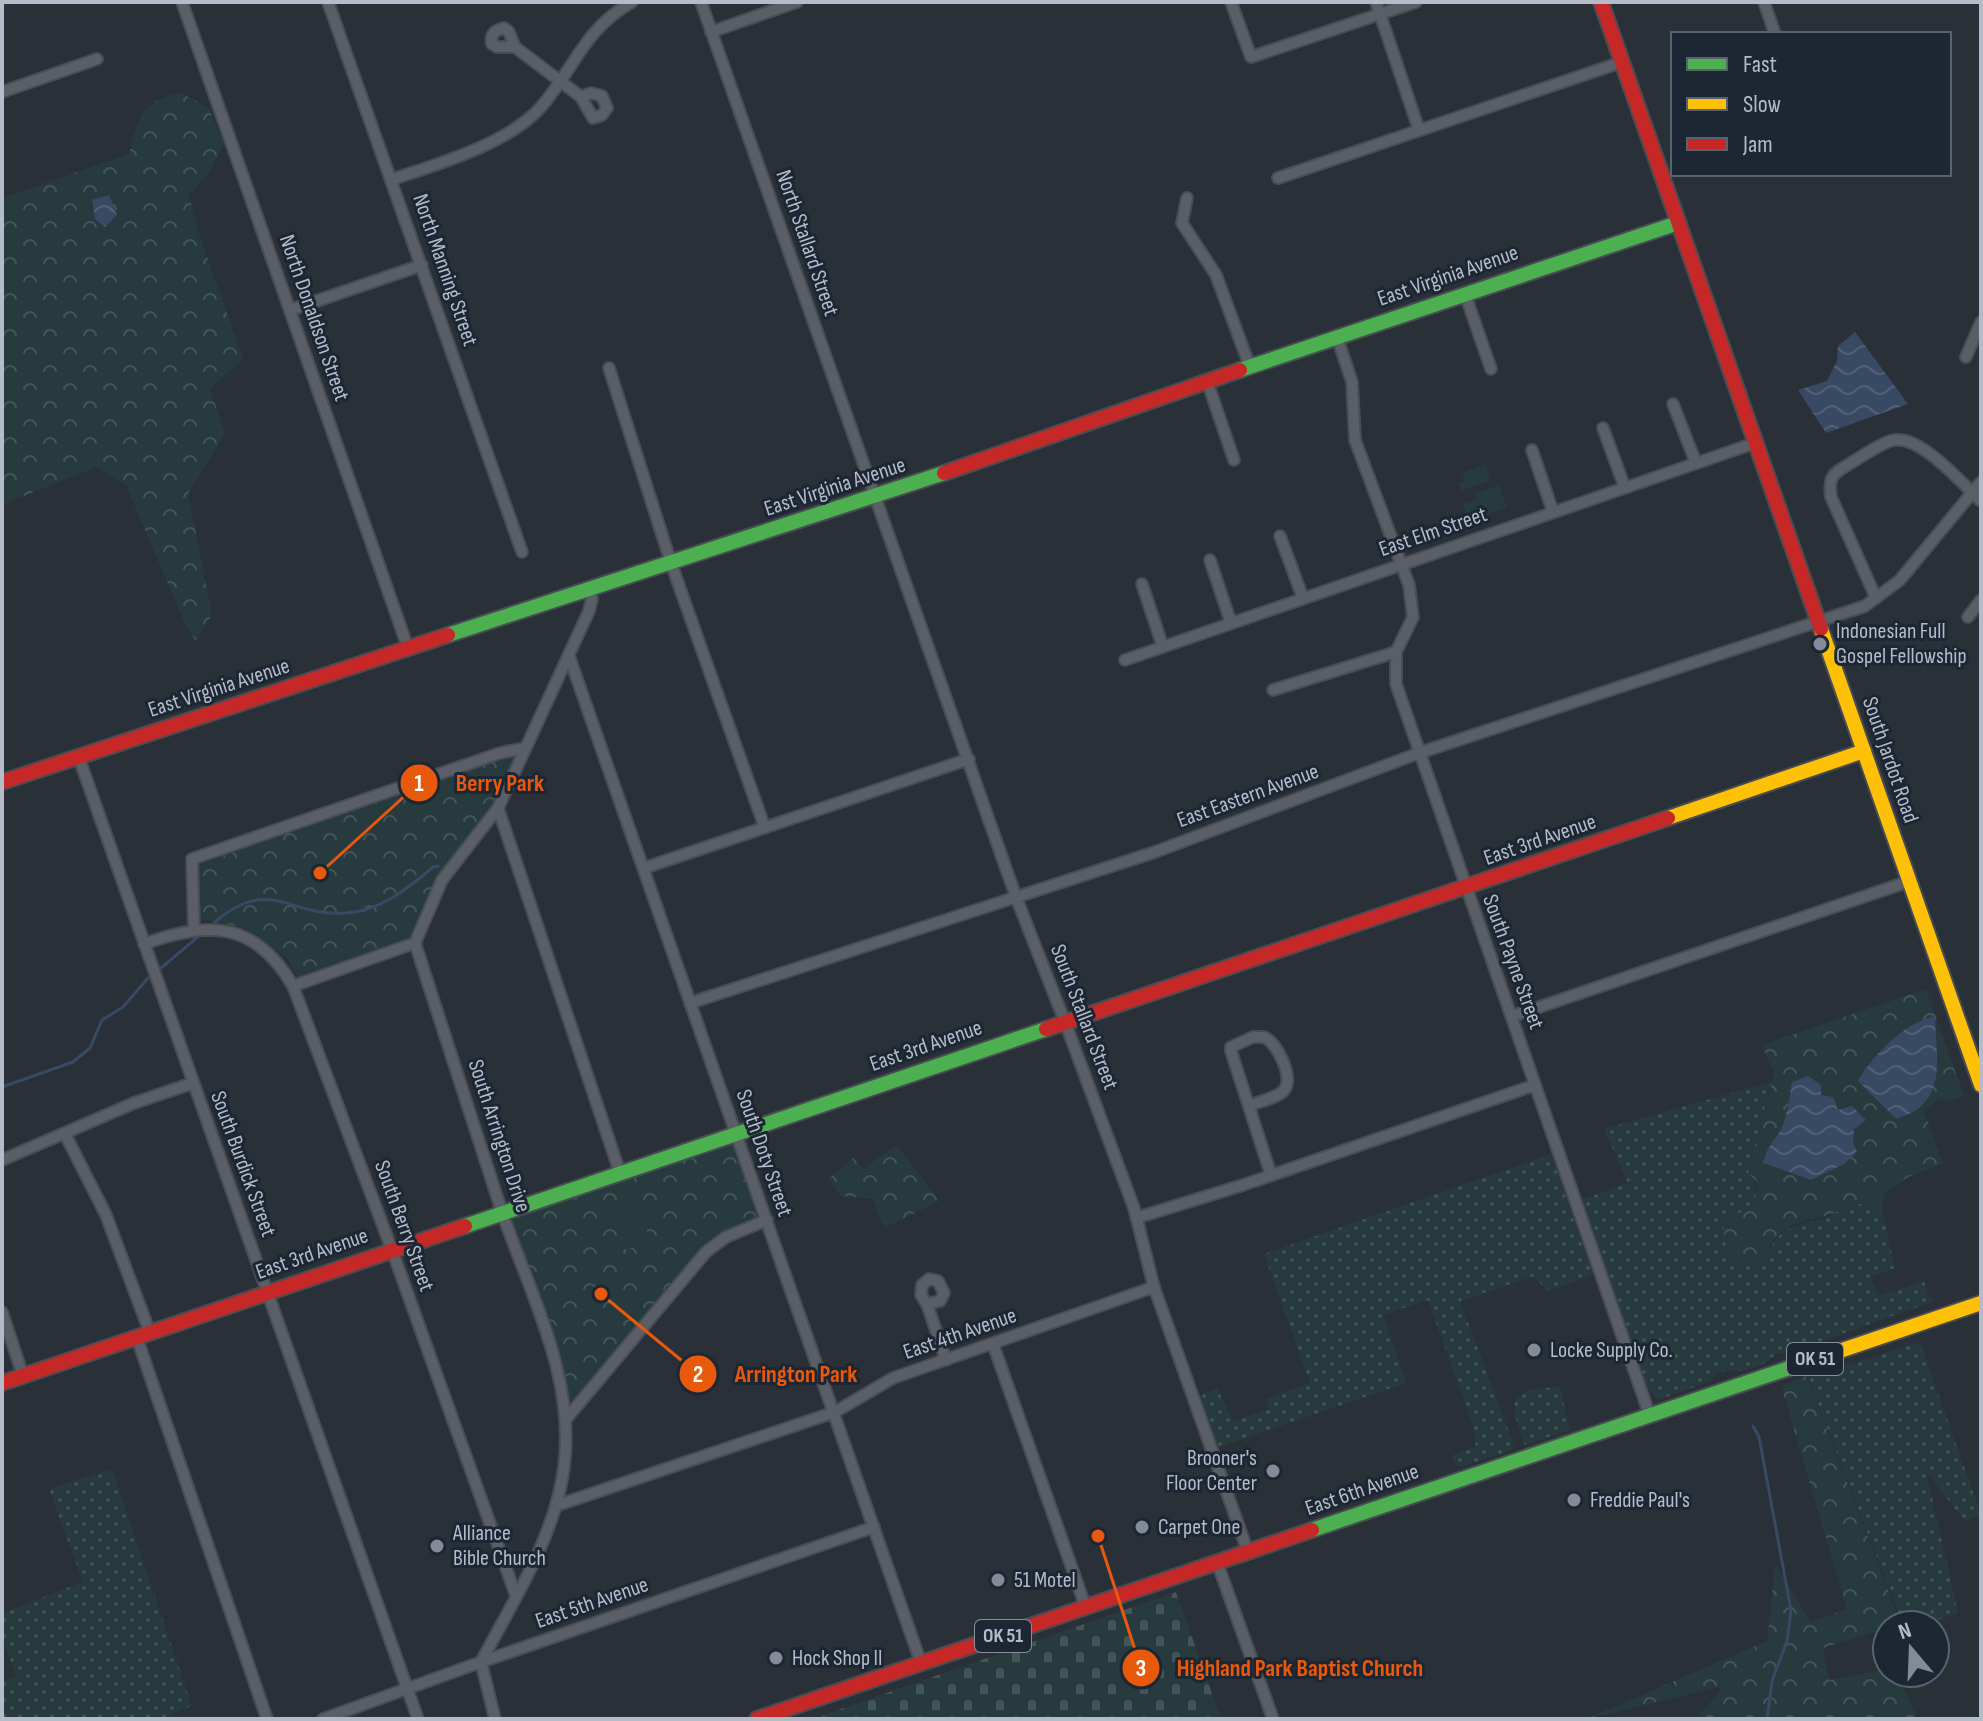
<svg xmlns="http://www.w3.org/2000/svg" width="1983" height="1721" font-family="'Sofia Sans Condensed',sans-serif">
	<defs>
		<pattern id="grass-dots" width="8" height="8" patternUnits="userSpaceOnUse" patternTransform="scale(2)"><rect width="8" height="8" fill="#273a3e"/><path d="M2 2h.1M6 6h.1" fill="none" stroke="#445559" stroke-width="1.8" stroke-linecap="round"/></pattern>
		<pattern id="forest-crowns" width="20" height="18" patternUnits="userSpaceOnUse" patternTransform="scale(2)"><rect width="20" height="18" fill="#273a3e"/><path d="M2 6a3 3 0 1 1 6 0M12 15a3 3 0 1 1 6 0" fill="none" stroke="#445559"/></pattern>
		<pattern id="cemetery-stones" width="16" height="16" patternUnits="userSpaceOnUse" patternTransform="scale(2)"><rect width="16" height="16" fill="#273a3e"/><path d="M2 7V4a2 2 0 0 1 4 0v3zM10 15v-3a2 2 0 0 1 4 0v3z" fill="#445559"/></pattern>
		<pattern id="water-waves" width="16" height="10" patternUnits="userSpaceOnUse" patternTransform="scale(2)"><rect width="16" height="10" fill="#384963"/><path d="M0 5q4-4 8 0t8 0" fill="none" stroke="#526178"/></pattern>
	</defs>
	<rect width="100%" height="100%" fill="#2a3038"/>
	<g fill="url(#grass-dots)">
		<path d="M 1771,1082 L 1751,1163 L 1757,1202 L 1734,1219 L 1770,1249 C 1784,1223 1799,1226 1824,1218 C 1834,1215 1844,1207 1853,1202 L 1882,1210 L 1895,1268 L 1870,1277 L 1878,1296 L 1924,1281 L 1928,1295 L 1934,1301 L 1786,1354 L 1776,1353 C 1767,1366 1741,1374 1727,1370 L 1715,1374 L 1711,1381 L 1658,1400 L 1646,1385 L 1581,1200 L 1628,1183 L 1604,1129 Z"/>
		<polygon points="1551,1154 1593,1275 1547,1291 1534,1276 1460,1301 1513,1443 1512,1450 1463,1466 1457,1466 1451,1456 1476,1446 1472,1423 1428,1300 1383,1315 1406,1383 1216,1448 1198,1396 1217,1388 1233,1421 1269,1409 1266,1399 1310,1383 1264,1254"/>
		<polygon points="1920,1342 1981,1515 1965,1521 1926,1472 1958,1613 1923,1625 1903,1625 1808,1377"/>
		<path d="M 1560,1387 L 1570,1430 L 1525,1445 C 1508,1399 1506,1389 1560,1387 Z"/>
		<polygon points="112,1469 192,1706 172,1713 173,1719 2,1719 2,1682 16,1676 2,1637 2,1613 83,1582 49,1489"/>
	</g>
	<g fill="url(#forest-crowns)">
		<path d="M 181,93 L 209,108 L 224,144 L 209,172 L 189,196 L 201,239 L 243,359 L 210,389 L 225,433 L 188,494 L 212,614 L 196,641 L 186,626 L 126,485 L 96,467 L 2,505 L 2,198 L 129,154 C 138,118 141,100 181,93 Z"/>
		<polygon points="522,753 496,805 438,880 412,939 298,978 287,958 243,927 199,919 196,866 502,756"/>
		<path d="M 1926,989 L 1964,1096 L 1950,1101 L 1937,1099 L 1924,1111 L 1943,1164 L 1908,1177 L 1884,1194 L 1882,1210 L 1853,1202 C 1831,1222 1798,1215 1779,1234 C 1772,1240 1764,1257 1758,1265 L 1739,1267 L 1726,1248 L 1723,1223 L 1757,1202 L 1756,1181 L 1748,1173 L 1774,1073 L 1762,1045 Z"/>
		<polygon points="732,1142 758,1211 754,1221 724,1233 702,1248 576,1400 572,1400 569,1396 554,1339 513,1222 518,1216"/>
		<polygon points="897,1145 939,1201 884,1228 873,1199 841,1196 828,1179 853,1158 863,1169"/>
		<polygon points="1807,1376 1901,1624 1887,1625 1887,1628 1823,1648 1829,1680 1887,1669 1887,1673 1898,1673 1917,1719 1697,1719 1724,1686 1586,1719 1767,1641 1775,1564 1811,1622 1847,1609 1781,1386"/>
	</g>
	<polygon fill="url(#cemetery-stones)" points="1176,1592 1221,1719 812,1719"/>
	<g fill="#273a3e">
		<polygon points="1486,464 1491,480 1461,491 1458,484 1465,481 1462,473"/>
		<polygon points="1500,485 1507,508 1481,516 1479,510 1466,514 1463,504 1476,500 1474,494"/>
		<polygon points="637,1199 650,1241 626,1250 610,1207"/>
	</g>
	<g fill="url(#water-waves)">
		<polygon points="109,195 117,215 105,227 95,219 92,200"/>
		<polygon points="1855,332 1908,404 1826,433 1798,390 1827,381 1837,361 1838,346"/>
		<path d="M 1935,1016 C 1936,1060 1949,1104 1896,1119 L 1858,1081 C 1873,1055 1905,1022 1935,1016 Z"/>
		<path d="M 1808,1076 L 1821,1085 L 1821,1095 L 1833,1097 L 1838,1110 L 1852,1106 L 1866,1120 L 1854,1129 L 1853,1142 L 1857,1152 L 1842,1165 L 1811,1180 L 1764,1163 C 1765,1146 1779,1138 1784,1122 C 1788,1109 1790,1095 1792,1082 Z"/>
	</g>
	<g fill="none" stroke-linecap="round" stroke-linejoin="round">
		<g stroke="#384963" stroke-width="3">
			<path d="M 215,922 C 270,875 289,917 345,913 C 378,912 409,888 433,867 L 438,866"/>
			<polyline points="161,968 199,936"/>
			<polyline points="2,1087 73,1062 90,1048 102,1020 123,1007 148,978"/>
			<polyline points="1753,1426 1759,1437 1791,1610 1787,1641 1772,1681 1767,1719"/>
		</g>
		<defs>
			<g id="street">
				<polyline points="182,2 408,648"/>
				<polyline points="328,2 522,552"/>
				<polyline points="701,2 1016,897 1065,1022 1134,1208 1154,1287 1248,1552"/>
				<polyline points="1231,2 1251,57 1416,2"/>
				<polyline points="1376,2 1419,130"/>
				<polyline points="1764,2 1775,34"/>
				<path d="M 504,28 L 509,32 L 515,47 L 497,47 L 492,44 C 490,34 495,30 504,28 Z"/>
				<polyline points="711,32 797,2"/>
				<polyline points="515,47 581,97 591,93 602,96 607,108 602,115 593,118 581,97"/>
				<polyline points="2,92 97,59"/>
				<polyline points="1278,178 1622,62"/>
				<path d="M 393,179 C 438,164 508,144 541,107 C 575,68 583,30 632,2"/>
				<polyline points="1187,198 1182,223 1216,275 1250,367"/>
				<polyline points="1465,294 1491,369"/>
				<polyline points="290,310 422,265"/>
				<polyline points="1337,337 1352,382 1355,440 1409,585 1413,617 1396,652 1396,684 1650,1416"/>
				<polyline points="1966,357 1981,322"/>
				<polyline points="609,368 671,563 765,828"/>
				<polyline points="1207,381 1234,460"/>
				<polyline points="1673,404 1696,463"/>
				<polyline points="1603,428 1625,488"/>
				<polyline points="1532,450 1553,512"/>
				<polyline points="1280,536 1303,598"/>
				<polyline points="1210,560 1231,623"/>
				<polyline points="1142,584 1163,647"/>
				<path d="M 1876,598 L 1831,497 C 1828,475 1834,473 1851,463 C 1862,456 1877,446 1890,441 C 1918,431 1962,484 1981,501"/>
				<polyline points="1968,617 1981,600"/>
				<polyline points="569,656 921,1663"/>
				<polyline points="1125,660 1755,443"/>
				<polyline points="1273,690 1396,652"/>
				<polyline points="79,758 418,1719"/>
				<polyline points="498,808 620,1173"/>
				<polyline points="644,868 969,759"/>
				<polyline points="194,929 192,859 500,753 525,748"/>
				<path d="M 144,944 C 209,920 256,922 293,986 L 392,1250 L 516,1596"/>
				<polyline points="293,986 415,943"/>
				<polyline points="690,1003 1155,852 1419,753 1865,606 1900,580 1981,482"/>
				<polyline points="1513,1016 1910,881"/>
				<path d="M 1249,1106 C 1259,1101 1279,1098 1285,1089 C 1293,1075 1277,1043 1264,1037 L 1253,1037 L 1231,1047 L 1231,1051 L 1271,1175"/>
				<polyline points="65,1134 106,1215 150,1333"/>
				<polyline points="2,1160 134,1103 193,1083"/>
				<polyline points="1136,1218 1243,1185 1535,1085"/>
				<polygon points="929,1279 938,1281 944,1293 940,1301 927,1304 921,1295 922,1285"/>
				<polyline points="927,1304 946,1360"/>
				<polyline points="2,1312 23,1376"/>
				<polyline points="137,1338 267,1719"/>
				<polyline points="993,1344 1086,1608"/>
				<polyline points="566,1419 706,1252 726,1237 767,1220"/>
				<polyline points="558,1505 835,1412 893,1378 1154,1287"/>
				<polyline points="1217,1562 1273,1719"/>
				<polyline points="323,1719 481,1662 874,1527"/>
				<path d="M 495,1719 L 481,1662 C 514,1599 555,1537 564,1467 C 576,1377 529,1292 501,1209 C 472,1121 444,1032 415,943 L 442,880 L 498,808 L 589,611 L 592,599 L 589,588"/>
			</g>
			<g id="fast">
				<polyline points="1240,370 1678,223"/>
				<polyline points="448,635 944,473"/>
				<polyline points="465,1226 1046,1029"/>
				<polyline points="1312,1530 1813,1360"/>
			</g>
			<g id="slow">
				<polyline points="1821,629 1981,1085"/>
				<polyline points="1668,818 1864,751"/>
				<polyline points="1813,1360 1981,1303"/>
			</g>
			<g id="jam">
				<polyline points="1601,2 1821,629"/>
				<polyline points="944,473 1240,370"/>
				<polyline points="2,782 448,635"/>
				<polyline points="1046,1029 1668,818"/>
				<polyline points="2,1383 465,1226"/>
				<polyline points="757,1719 1312,1530"/>
			</g>
		</defs>
		<use href="#street" stroke="#484c53" stroke-width="14"/>
		<use href="#fast" stroke="#484c53" stroke-width="18"/>
		<use href="#slow" stroke="#484c53" stroke-width="18"/>
		<use href="#jam" stroke="#484c53" stroke-width="18"/>
		<use href="#street" stroke="#5a5e66" stroke-width="10"/>
		<use href="#fast" stroke="#4caf50" stroke-width="14"/>
		<use href="#slow" stroke="#ffc107" stroke-width="14"/>
		<use href="#jam" stroke="#c62828" stroke-width="14"/>
	</g>
	<g fill="#848b96" stroke="#1d2633" stroke-width="3">
		<circle cx="1820" cy="644" r="8"/>
		<circle cx="1534" cy="1350" r="8"/>
		<circle cx="1273" cy="1471" r="8"/>
		<circle cx="1574" cy="1500" r="8"/>
		<circle cx="1142" cy="1527" r="8"/>
		<circle cx="437" cy="1546" r="8"/>
		<circle cx="998" cy="1580" r="8"/>
		<circle cx="776" cy="1658" r="8"/>
	</g>
	<g text-anchor="middle" dominant-baseline="central" stroke-width="6" stroke-linejoin="round" paint-order="stroke">
		<g fill="#1d2633" stroke="#878f9c" stroke-width="2">
			<rect x="1787" y="1343" width="56" height="32" rx="6"/>
			<rect x="975" y="1620" width="56" height="32" rx="6"/>
		</g>
		<g font-size="20" font-weight="bold" fill="#b4bcc9">
			<text x="1815" y="1359">OK 51</text>
			<text x="1003" y="1636">OK 51</text>
		</g>
		<g font-size="22" fill="#b4bcc9" stroke="#1d2633">
			<text transform="translate(807 243) rotate(71)">North Stallard Street</text>
			<text transform="translate(445 270) rotate(71)">North Manning Street</text>
			<text transform="translate(1448 276) rotate(-19)">East Virginia Avenue</text>
			<text transform="translate(314 318) rotate(71)">North Donaldson Street</text>
			<text transform="translate(835 487) rotate(-18)">East Virginia Avenue</text>
			<text transform="translate(1433 532) rotate(-19)">East Elm Street</text>
			<text transform="translate(219 688) rotate(-18)">East Virginia Avenue</text>
			<text transform="translate(1890 760) rotate(71)">South Jardot Road</text>
			<text transform="translate(1248 796) rotate(-20)">East Eastern Avenue</text>
			<text transform="translate(1540 840) rotate(-19)">East 3rd Avenue</text>
			<text transform="translate(1513 962) rotate(70)">South Payne Street</text>
			<text transform="translate(1084 1017) rotate(69)">South Stallard Street</text>
			<text transform="translate(926 1046) rotate(-19)">East 3rd Avenue</text>
			<text transform="translate(499 1136) rotate(72)">South Arrington Drive</text>
			<text transform="translate(764 1153) rotate(71)">South Doty Street</text>
			<text transform="translate(243 1164) rotate(70)">South Burdick Street</text>
			<text transform="translate(404 1226) rotate(70)">South Berry Street</text>
			<text transform="translate(312 1254) rotate(-19)">East 3rd Avenue</text>
			<text transform="translate(960 1334) rotate(-19)">East 4th Avenue</text>
			<text transform="translate(1362 1490) rotate(-19)">East 6th Avenue</text>
			<text transform="translate(592 1603) rotate(-19)">East 5th Avenue</text>
		</g>
		<g font-size="22" fill="#b4bcc9" stroke="#1d2633" text-anchor="start">
			<text x="1836" y="631">Indonesian Full<tspan x="1836" dy="25">Gospel Fellowship</tspan></text>
			<text x="1550" y="1350">Locke Supply Co.</text>
			<text x="1257" y="1458" text-anchor="end">Brooner's<tspan x="1257" dy="25">Floor Center</tspan></text>
			<text x="1590" y="1500">Freddie Paul's</text>
			<text x="1158" y="1527">Carpet One</text>
			<text x="453" y="1533">Alliance<tspan x="453" dy="25">Bible Church</tspan></text>
			<text x="1014" y="1580">51 Motel</text>
			<text x="792" y="1658">Hock Shop II</text>
		</g>
	</g>
	<path fill="none" stroke="#e8590c" stroke-width="3" d="M320 873L419 783M601 1294L698 1374M1098 1536L1141 1668"/>
	<g fill="#e8590c" stroke="#1d2633" stroke-width="3">
		<circle cx="320" cy="873" r="8"/>
		<circle cx="601" cy="1294" r="8"/>
		<circle cx="1098" cy="1536" r="8"/>
		<circle cx="419" cy="783" r="20"/>
		<circle cx="698" cy="1374" r="20"/>
		<circle cx="1141" cy="1668" r="20"/>
	</g>
	<g font-size="24" text-anchor="middle" font-weight="bold" fill="#fff">
		<text x="419" y="791">1</text>
		<text x="698" y="1382">2</text>
		<text x="1141" y="1676">3</text>
	</g>
	<g font-size="24" text-anchor="middle" font-weight="bold" fill="#e8590c" stroke="#1d2633" stroke-width="6" stroke-linejoin="round" paint-order="stroke">
		<text x="500" y="791">Berry Park</text>
		<text x="796" y="1382">Arrington Park</text>
		<text x="1300" y="1676">Highland Park Baptist Church</text>
	</g>
	<rect width="1983" height="1721" fill="none" stroke="#b4bcc9" stroke-width="8"/>
	<rect x="1671" y="32" width="280" height="144" fill="#1d2633" stroke="#59626f" stroke-width="2"/>
	<rect x="1687" y="58" width="40" height="12" fill="#4caf50" stroke="#59626f" stroke-width="2"/>
	<text x="1743" y="72" font-size="24" fill="#b4bcc9">Fast</text>
	<rect x="1687" y="98" width="40" height="12" fill="#ffc107" stroke="#59626f" stroke-width="2"/>
	<text x="1743" y="112" font-size="24" fill="#b4bcc9">Slow</text>
	<rect x="1687" y="138" width="40" height="12" fill="#c62828" stroke="#59626f" stroke-width="2"/>
	<text x="1743" y="152" font-size="24" fill="#b4bcc9">Jam</text>
	<g transform="translate(1911 1649) rotate(341)"><circle r="38" fill="#1d2633" stroke="#59626f" stroke-width="2"/>
	<path d="M0-6L14 30L0 20L-14 30Z" fill="#848b96"/>
	<text y="-12" font-size="22" font-weight="bold" text-anchor="middle" fill="#b4bcc9">N</text>
	</g>
</svg>
